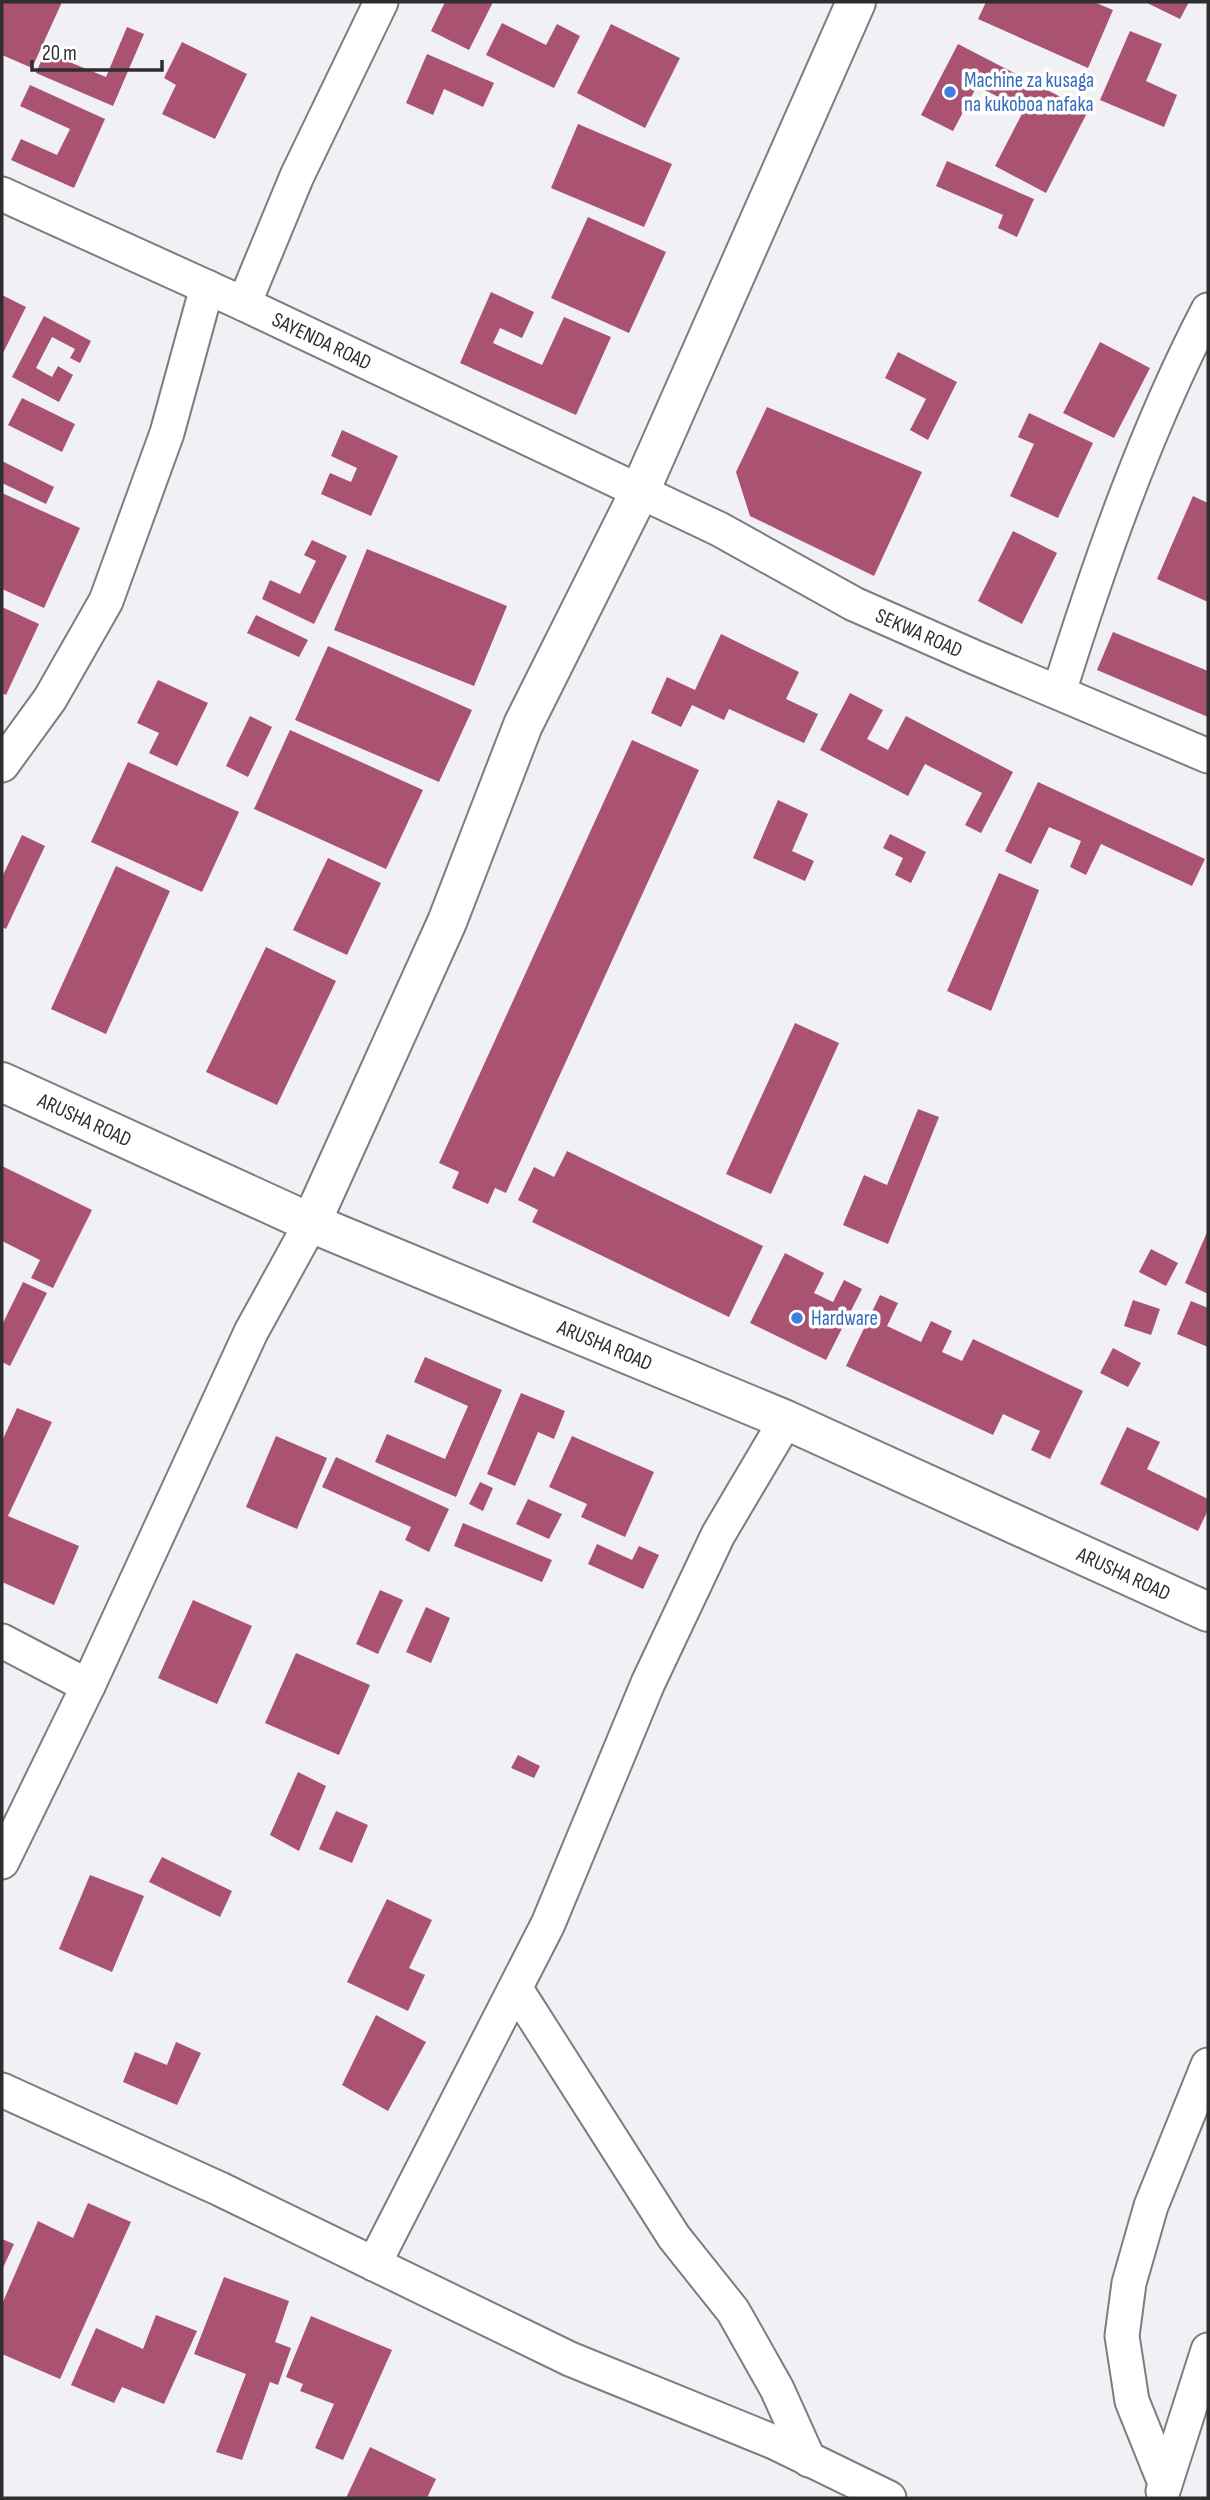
<svg xmlns="http://www.w3.org/2000/svg" width="1210" height="2500" viewBox="0 0 1210 2500" font-family="'Sofia Sans Condensed',sans-serif">
<rect width="100%" height="100%" fill="#f1f1f5"/>
<path fill="#a95271" d="M2,2H62L32,68L2,55Z
M445,2H493L469,50L431,31Z
M986,2H1094L1113,10L1088,68L978,19Z
M1145,2H1189L1180,19Z
M502,23L546,45L557,24L580,36L554,88L486,55Z
M611,24L680,58L645,128L577,93Z
M127,27L144,34L113,106L36,73L45,52L106,77Z
M1130,31L1162,44L1146,81L1177,95L1164,127L1100,100Z
M182,42L247,74L215,139L162,114L176,85L164,78Z
M958,44L1088,111L1046,193L995,166L1024,110L977,86L953,131L921,115Z
M427,54L494,83L483,107L444,89L433,115L406,103Z
M30,85L105,119L74,188L11,160L21,139L57,155L70,129L20,106Z
M578,124L672,164L644,227L551,188Z
M947,161L1034,199L1017,237L998,228L1003,215L936,186Z
M588,217L666,252L629,333L551,298Z
M491,292L534,312L522,338L500,328L493,343L542,365L564,317L611,337L576,415L460,363Z
M2,295L26,307L2,355Z
M44,316L91,341L80,363L70,358L75,349L52,337L36,368L52,377L58,366L73,375L59,402L12,377Z
M1100,342L1150,368L1114,438L1063,413Z
M898,352L957,382L928,440L910,430L926,399L885,378Z
M22,398L75,424L62,452L8,425Z
M767,407L922,472L874,576L750,516L736,472Z
M1029,413L1093,443L1058,518L1010,496L1034,444L1018,437Z
M342,430L398,456L371,516L321,494L330,473L351,482L357,468L331,456Z
M2,461L54,487L46,504L2,483Z
M2,493L80,528L44,608L2,589Z
M1193,496L1208,503V602L1157,579Z
M1013,531L1057,553L1022,624L978,601Z
M312,540L347,556L314,624L262,599L270,580L300,594L316,561L304,555Z
M367,549L507,606L474,686L334,630Z
M2,607L39,624L6,695L2,693Z
M256,615L308,640L299,657L247,633Z
M1113,632L1208,671V717L1097,670Z
M721,634L799,672L786,699L818,714L804,743L729,709L724,720L692,705L681,727L651,713L667,677L695,690Z
M328,646L472,710L439,782L295,720Z
M158,680L208,703L177,766L149,753L159,733L137,723Z
M850,693L883,710L867,739L888,750L906,716L1013,772L981,833L965,825L982,793L925,764L908,796L820,750Z
M250,716L272,727L248,777L226,766Z
M290,730L423,790L386,869L254,809Z
M632,740L699,770L506,1193L495,1188L488,1204L452,1188L459,1172L439,1163Z
M128,762L239,812L202,892L91,842Z
M1038,782L1205,859L1192,886L1101,844L1086,875L1070,867L1081,841L1049,827L1031,864L1005,851Z
M778,800L808,814L792,851L814,861L805,881L753,858Z
M890,834L926,852L911,883L895,875L903,858L883,848Z
M22,835L45,846L6,929L2,927V877Z
M328,858L381,883L347,955L293,930Z
M116,866L170,891L106,1034L51,1009Z
M999,873L1039,890L991,1011L947,991Z
M266,947L336,981L277,1105L206,1072Z
M795,1023L839,1043L771,1194L726,1174Z
M918,1109L939,1117L888,1244L843,1225L864,1175L887,1185Z
M567,1151L763,1246L729,1317L532,1222L538,1210L518,1200L534,1167L554,1177Z
M2,1166L92,1210L53,1288L31,1278L40,1260L2,1241Z
M1208,1230V1294L1185,1283Z
M1151,1249L1178,1263L1166,1286L1139,1272Z
M785,1253L824,1273L814,1293L833,1302L844,1280L862,1289L826,1360L750,1323Z
M23,1282L47,1293L10,1366L2,1362V1325Z
M880,1295L898,1303L887,1326L921,1342L931,1321L952,1331L942,1352L962,1361L973,1339L1083,1391L1050,1459L1031,1450L1040,1431L1003,1414L993,1435L846,1366Z
M1133,1300L1160,1309L1151,1335L1124,1326Z
M1191,1301L1208,1308V1347L1177,1334Z
M1113,1348L1141,1363L1128,1387L1100,1373Z
M425,1357L502,1390L456,1497L375,1462L387,1434L445,1459L468,1406L414,1382Z
M521,1393L565,1411L554,1439L538,1432L515,1486L487,1474Z
M17,1408L52,1422L8,1516L79,1546L54,1605L2,1582V1441Z
M1127,1427L1160,1442L1147,1469L1208,1499V1510L1198,1531L1100,1484Z
M276,1436L327,1458L297,1529L246,1507Z
M572,1436L654,1472L625,1537L581,1517L587,1504L549,1487Z
M336,1457L449,1509L429,1552L405,1540L411,1527L322,1487Z
M480,1482L493,1488L483,1511L469,1504Z
M528,1499L562,1514L549,1539L516,1524Z
M463,1523L552,1560L542,1582L454,1546Z
M597,1544L632,1560L639,1546L659,1555L643,1589L588,1564Z
M380,1590L403,1600L378,1654L356,1644Z
M193,1600L252,1626L217,1704L158,1678Z
M426,1607L450,1618L431,1663L406,1652Z
M296,1653L370,1685L339,1755L265,1723Z
M518,1755L540,1766L534,1778L511,1768Z
M298,1772L326,1786L299,1851L270,1835Z
M336,1811L368,1825L352,1863L319,1849Z
M162,1857L232,1891L220,1917L149,1882Z
M90,1875L144,1896L112,1972L59,1949Z
M387,1899L432,1920L409,1968L425,1975L408,2011L347,1982Z
M376,2015L426,2042L388,2111L342,2085Z
M176,2042L201,2053L177,2105L123,2082L135,2052L167,2065Z
M88,2203L131,2222L60,2379L2,2354V2304L38,2221L73,2238Z
M2,2239L14,2244L2,2270Z
M224,2277L289,2301L275,2342L291,2348L278,2385L270,2382L242,2460L216,2452L246,2374L194,2354Z
M156,2315L197,2331L164,2404L122,2387L114,2403L71,2385L96,2328L143,2349Z
M311,2316L392,2350L343,2460L315,2448L334,2404L300,2391L303,2384L286,2377Z
M370,2447L436,2479L427,2498H346Z"/>
<g fill="none" stroke-linecap="round" stroke-linejoin="round">
<defs>
<g id="minor">
<path id="s1" d="M2,194L244,304L719,529L854,604L974,657L1208,756"/>
<path d="M244,304L297,176L381,2"/>
<path d="M1059,692C1099,564 1146,429 1208,310"/>
<path d="M2,765L50,699L106,601L167,433L207,287"/>
<path d="M2,1641L88,1686"/>
<path d="M2,1862L88,1686L251,1332L311,1223"/>
<path d="M516,1989L674,2237L733,2311L777,2389L809,2460"/>
<path d="M2,2090L220,2189L570,2359L774,2442L889,2498"/>
<path d="M374,2264L548,1924L648,1683L718,1535L786,1420"/>
<path d="M1165,2483L1132,2401L1122,2336L1129,2283L1151,2206L1208,2065"/>
<path d="M1163,2491L1208,2350"/>
</g>
<path id="tertiary" d="M311,1223L447,922L523,725L640,491L856,2"/>
<g id="secondary">
<path id="s2" d="M2,1082L311,1223L786,1420L1208,1612"/>
</g>
</defs>
<use href="#minor" stroke="#7c7d7f" stroke-width="37"/>
<use href="#tertiary" stroke="#7c7d7f" stroke-width="42"/>
<use href="#secondary" stroke="#7c7d7f" stroke-width="42"/>
<use href="#minor" stroke="#fff" stroke-width="33"/>
<use href="#tertiary" stroke="#fff" stroke-width="38"/>
<use href="#secondary" stroke="#fff" stroke-width="38"/>
</g>
<g fill="#3f7fe0" stroke="#fff" stroke-width="2.5">
<circle cx="950" cy="92" r="7"/>
<circle cx="797" cy="1318" r="7"/>
</g>
<g text-anchor="middle" stroke-width="7" stroke-linejoin="round" paint-order="stroke">
<g font-size="21" fill="#366cbe" stroke="#fff" text-anchor="start">
<text x="964" y="87">Machine za kusaga<tspan x="964" dy="24">na kukoboa nafaka</tspan></text>
<text x="811" y="1325">Hardware</text>
</g>
<g font-size="21" fill="#2e2e30" stroke="#fff">
<text dy="7" stroke="none"><textPath href="#s1" startOffset="352">SAYENDA ROAD</textPath></text>
<text dy="7" stroke="none"><textPath href="#s1" startOffset="1017">SEKWA ROAD</textPath></text>
<text dy="7" stroke="none"><textPath href="#s2" startOffset="91">ARUSHA ROAD</textPath></text>
<text dy="7" stroke="none"><textPath href="#s2" startOffset="658">ARUSHA ROAD</textPath></text>
<text dy="7" stroke="none"><textPath href="#s2" startOffset="1225">ARUSHA ROAD</textPath></text>
</g>
</g>
<rect width="1210" height="2500" fill="none" stroke="#2e2e30" stroke-width="7"/>
<path d="M32 60v10h130v-10" fill="none" stroke="#2e2e30" stroke-width="3.5"/>
<text x="42" y="60" font-size="21" fill="#2e2e30" stroke="#ffffff" stroke-width="5" paint-order="stroke">20 m</text>
</svg>
